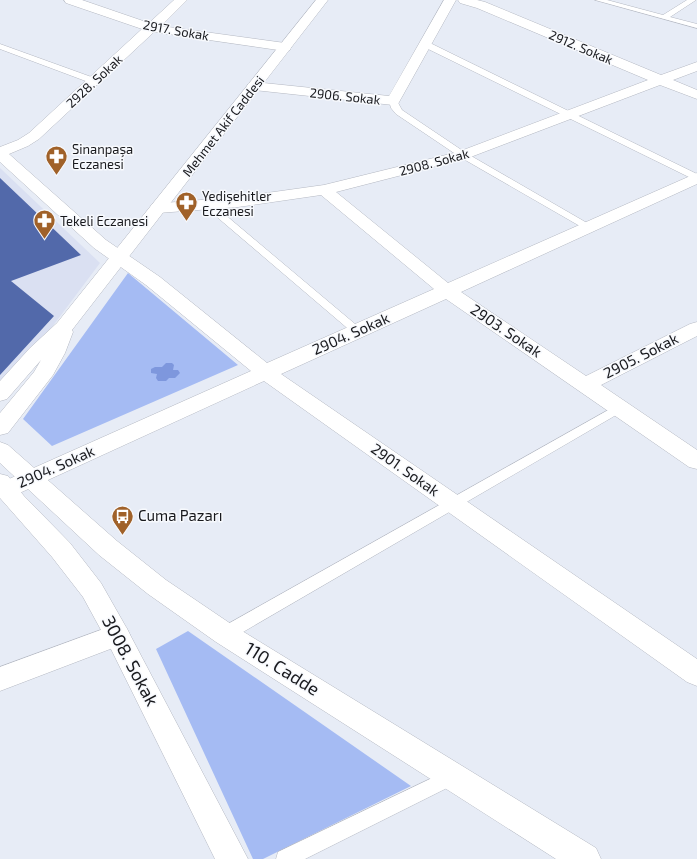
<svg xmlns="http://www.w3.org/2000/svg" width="697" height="859" viewBox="0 0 697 859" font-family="'Exo 2',sans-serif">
<rect width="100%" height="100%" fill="#e7ecf6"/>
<path fill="#dae0f2" d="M0,168L100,263L52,327L0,381Z"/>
<path fill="#a5bbf3" d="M128,273L238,365L52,446L23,419Z
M188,631L411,786L263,859H253L156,649Z"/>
<path fill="#7e97dd" d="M166,363H172L174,365L173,370H178L180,373L175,378H169L166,381H158L156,378L157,374L151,373V369L155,367H162Z"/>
<path fill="#5269aa" d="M0,178L81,255L11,281L54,316L0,375Z"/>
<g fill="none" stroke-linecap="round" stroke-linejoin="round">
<defs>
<path id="lane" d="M595,0H607L663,15L687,0H696L670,17L697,24V28Z
M422,42H428L697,174V181L422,46Z
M0,44L97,79L98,81L97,83H91L0,49Z
M393,98L396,99L402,110L466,153L594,227L589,230L585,229L460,157L396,114L391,108L389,101Z
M207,201L210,202L361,329L363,331L361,333H353L204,206L202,204Z
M619,404L623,405L625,408L623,411L231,639L225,640L219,639L217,634L219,629Z
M453,768L459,770L462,776L459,782L305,859H276L278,852Z"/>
<path id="street" d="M64,0H82L149,23L174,0H187L161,26L285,43L290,44L291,47L290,50L285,51L154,32L39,139L28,146L9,154L106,240L160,277L267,363L434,289L321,195L238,207L158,213L152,212L150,208L152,204L238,197L324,185L458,152L648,80L477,8L460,3L458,0H477L485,2L661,75L697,62V71L673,80L697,90V99L660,85L468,158L336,192L448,283L697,173V184L461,292L586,376L690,324L697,322V336L601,385L697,450V469L689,467L446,299L281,374L697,659V686L687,682L264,381L13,496L5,498L0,497V483L251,371L146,285L94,248L0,162V147L18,140L29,133L142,29L66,3Z
M444,0H456L398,104L393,105L254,90L249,89L247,86L249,83L254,82L389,96Z
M117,624L126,627L130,635L126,643L0,691V667Z"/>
<path id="secondary" d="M316,0H328L72,330L73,332L65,353L53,375L8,433L0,435V413L34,372L41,360L7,399L0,401V381L30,348L57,323Z
M0,442L8,445L117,541L166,580L234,626L596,848L601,859H556L216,642L148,594L99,555L0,463Z
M0,474L8,476L24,496L70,543L101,583L126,627L248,859H215L107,641L83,597L52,557L0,498Z"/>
</defs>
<use href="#lane" stroke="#b4b8c2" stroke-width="1"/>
<use href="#street" stroke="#b4b8c2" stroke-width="1"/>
<use href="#secondary" stroke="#b4b8c2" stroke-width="1"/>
<use href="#lane" fill="#fff" fill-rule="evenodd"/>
<use href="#street" fill="#fff" fill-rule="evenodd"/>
<use href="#secondary" fill="#fff" fill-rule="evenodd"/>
</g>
<defs>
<symbol id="pharmacy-pin" viewBox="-11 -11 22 30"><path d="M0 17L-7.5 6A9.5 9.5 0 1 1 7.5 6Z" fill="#a06129" stroke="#f7f9fd"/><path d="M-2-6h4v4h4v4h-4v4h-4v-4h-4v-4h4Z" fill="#fff"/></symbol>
<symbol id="bus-pin" viewBox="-11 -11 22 30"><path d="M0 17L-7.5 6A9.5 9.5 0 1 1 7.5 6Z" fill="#a06129" stroke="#f7f9fd"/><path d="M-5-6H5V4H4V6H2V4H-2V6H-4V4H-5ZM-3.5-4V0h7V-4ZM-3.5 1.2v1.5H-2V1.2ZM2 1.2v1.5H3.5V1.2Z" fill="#fff"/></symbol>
</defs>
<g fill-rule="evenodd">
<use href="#pharmacy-pin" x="44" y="144" width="25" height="34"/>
<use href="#pharmacy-pin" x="174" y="190" width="25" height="34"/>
<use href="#pharmacy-pin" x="32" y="208" width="25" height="34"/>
<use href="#bus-pin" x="110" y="504" width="25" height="34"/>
</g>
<g text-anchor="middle" stroke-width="3" stroke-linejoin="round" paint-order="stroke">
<g font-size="13" fill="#18191d" stroke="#f7f9fd">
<text transform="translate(176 30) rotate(10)" y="5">2917. Sokak</text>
<text transform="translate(581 47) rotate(23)" y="5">2912. Sokak</text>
<text transform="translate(94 81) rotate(-43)" y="5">2928. Sokak</text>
<text transform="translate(345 96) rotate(6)" y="5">2906. Sokak</text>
<text transform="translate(223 126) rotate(-52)" y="5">Mehmet Akif Caddesi</text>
<text transform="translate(434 162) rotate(-15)" y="5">2908. Sokak</text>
</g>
<g font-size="13" fill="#18191d" stroke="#f7f9fd" text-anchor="start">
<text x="72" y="154">Sinanpaşa<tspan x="72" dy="15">Eczanesi</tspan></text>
<text x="202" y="201">Yedişehitler<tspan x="202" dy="15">Eczanesi</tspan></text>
<text x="60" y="226">Tekeli Eczanesi</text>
</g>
<g font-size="15" fill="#18191d" stroke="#f7f9fd">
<text transform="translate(506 331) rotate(34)" y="5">2903. Sokak</text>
<text transform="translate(351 334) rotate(-24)" y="5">2904. Sokak</text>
<text transform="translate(641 356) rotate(-27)" y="5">2905. Sokak</text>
<text transform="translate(56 467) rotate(-24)" y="5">2904. Sokak</text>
<text transform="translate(405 470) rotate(35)" y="5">2901. Sokak</text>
</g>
<g font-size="15" fill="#18191d" stroke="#f7f9fd" text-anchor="start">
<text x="138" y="521">Cuma Pazarı</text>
</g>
<g font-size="18" fill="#18191d" stroke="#f7f9fd">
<text transform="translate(130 661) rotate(62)" y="6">3008. Sokak</text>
<text transform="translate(282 669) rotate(32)" y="6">110. Cadde</text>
</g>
</g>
</svg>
